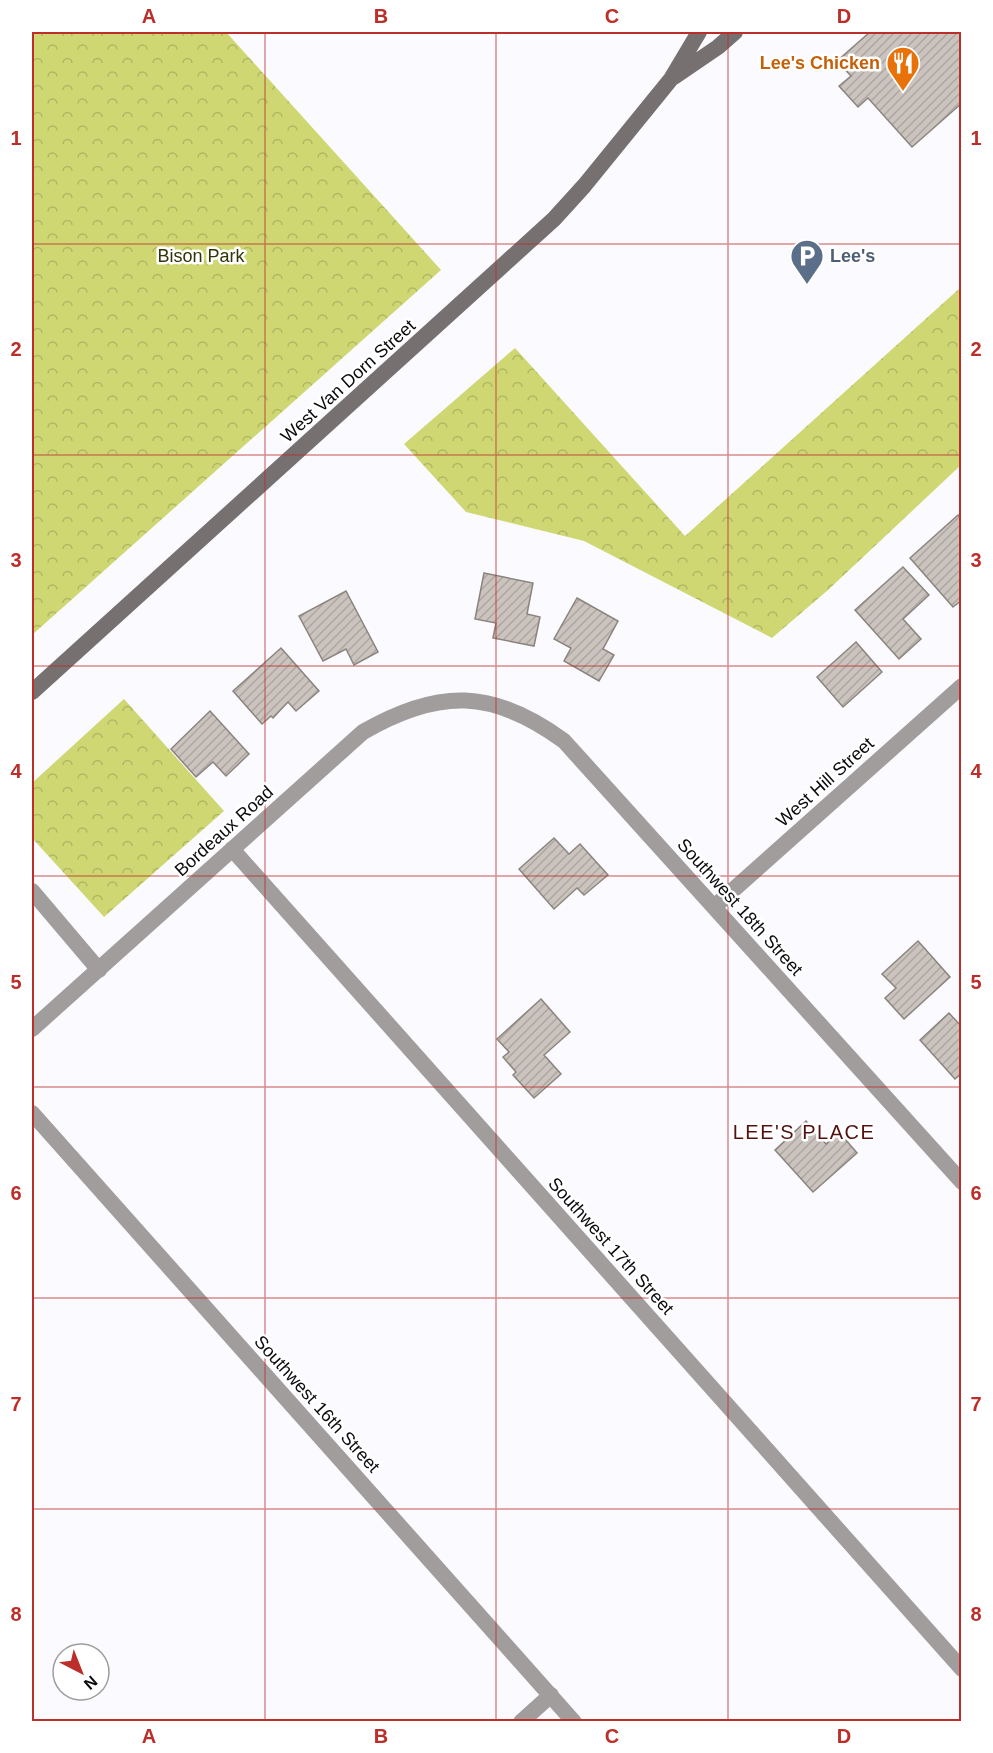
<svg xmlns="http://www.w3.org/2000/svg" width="993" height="1753" viewBox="0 0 993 1753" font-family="Helvetica,sans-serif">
<defs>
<pattern id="park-crowns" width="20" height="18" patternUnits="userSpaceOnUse" patternTransform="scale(1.5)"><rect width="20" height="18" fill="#cfd773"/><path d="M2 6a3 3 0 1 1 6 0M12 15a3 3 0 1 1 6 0" fill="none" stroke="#b0b762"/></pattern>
<pattern id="building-hatch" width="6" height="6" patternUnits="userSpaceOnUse" patternTransform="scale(1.5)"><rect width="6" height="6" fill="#cbc3bd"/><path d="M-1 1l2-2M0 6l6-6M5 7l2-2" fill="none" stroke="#ada6a1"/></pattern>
</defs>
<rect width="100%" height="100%" fill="#fbfbff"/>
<path fill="url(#park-crowns)" d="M32,32H226L441,270L32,635Z
M961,287V465L828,590L772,638L584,541L466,512L404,444L515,348L685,536Z
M124,699L224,811L104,917L32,838V783Z"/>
<path fill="url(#building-hatch)" stroke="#8b847e" stroke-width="1.5" d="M870,32H959L962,34V103L912,147L868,98L858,107L839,86L851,76L837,61Z
M958,515L962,519V600L953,607L910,558Z
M903,567L929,595L903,619L921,639L899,659L855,610Z
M484,573L533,583L527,614L540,617L534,646L493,638L496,623L475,619Z
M346,591L378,652L354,665L346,649L323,661L299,616Z
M577,598L618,621L603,649L614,655L599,681L564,661L571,648L554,639Z
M856,642L882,672L843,707L817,677Z
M281,648L319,691L296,711L288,702L273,718L271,716L262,724L233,691Z
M210,711L249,754L226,776L213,762L196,777L171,749Z
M554,838L569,854L580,844L608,875L584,895L577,888L554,909L519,869Z
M918,941L950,977L904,1019L885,998L896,988L882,974Z
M541,999L570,1032L544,1055L561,1074L534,1098L513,1075L516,1072L503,1057L509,1052L497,1039Z
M949,1013L962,1027V1073L955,1079L920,1040Z
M806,1121L826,1144L839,1132L857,1153L813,1192L775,1150Z"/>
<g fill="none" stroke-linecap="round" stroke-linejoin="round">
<path stroke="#a19d9d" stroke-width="16" d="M232,849L962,1669
M32,891L99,970
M714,907L962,686
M32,1029L363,732C439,688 493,689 564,741L962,1182
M32,1113L574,1722
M521,1722L551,1695"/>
<path stroke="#767071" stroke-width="16" d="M674,77L718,47L735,32
M32,692L554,219L584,186L671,79L699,32"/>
</g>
<path fill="none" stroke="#bc2e29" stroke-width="1.5" stroke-opacity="0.55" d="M265,32V1722M496,32V1722M728,32V1722M32,244H962M32,455H962M32,666H962M32,876H962M32,1087H962M32,1298H962M32,1509H962"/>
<defs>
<symbol id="restaurant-pin" viewBox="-11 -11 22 30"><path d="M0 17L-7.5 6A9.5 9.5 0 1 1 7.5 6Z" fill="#e8710a" stroke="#fff"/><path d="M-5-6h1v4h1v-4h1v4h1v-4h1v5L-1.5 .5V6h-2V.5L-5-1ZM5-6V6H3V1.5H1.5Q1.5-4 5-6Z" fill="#fff"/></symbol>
<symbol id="parking-pin" viewBox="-11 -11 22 30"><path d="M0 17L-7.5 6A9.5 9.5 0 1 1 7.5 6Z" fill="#5c6f8a" stroke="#fff"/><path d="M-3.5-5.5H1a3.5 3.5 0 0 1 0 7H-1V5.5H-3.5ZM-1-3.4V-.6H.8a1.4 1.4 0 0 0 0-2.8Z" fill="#fff"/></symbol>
</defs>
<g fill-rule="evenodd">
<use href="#restaurant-pin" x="884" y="44" width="38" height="52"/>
<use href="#parking-pin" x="788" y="237" width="38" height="52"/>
</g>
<g text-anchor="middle" stroke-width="5" stroke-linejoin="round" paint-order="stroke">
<g font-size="18" font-weight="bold" fill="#c56008" stroke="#fff" text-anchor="end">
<text x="880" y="69">Lee's Chicken</text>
</g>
<g font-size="18" fill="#323507" stroke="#fff">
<text x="201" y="262">Bison Park</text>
</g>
<g font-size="18" font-weight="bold" fill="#4e5e75" stroke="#fff" text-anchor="start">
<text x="830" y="262">Lee's</text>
</g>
<g font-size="18" fill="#0b0b0e" stroke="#fff">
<text transform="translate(348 381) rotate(-42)" y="6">West Van Dorn Street</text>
<text transform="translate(825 782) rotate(-42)" y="6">West Hill Street</text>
<text transform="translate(224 831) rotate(-42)" y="6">Bordeaux Road</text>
<text transform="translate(740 907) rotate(48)" y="6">Southwest 18th Street</text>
<text transform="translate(611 1246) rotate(48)" y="6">Southwest 17th Street</text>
<text transform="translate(317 1404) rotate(48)" y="6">Southwest 16th Street</text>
</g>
<g font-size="20" letter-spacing="1.5" fill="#54100e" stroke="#fff">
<text x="804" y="1139">LEE'S PLACE</text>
</g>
</g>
<rect width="993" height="1753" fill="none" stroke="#ffffff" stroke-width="66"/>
<g transform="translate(81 1672) rotate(138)"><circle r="28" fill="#ffffff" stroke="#9d9d9f" stroke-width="1.5"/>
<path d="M0-4.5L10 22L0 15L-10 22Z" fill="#bc2e29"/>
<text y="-9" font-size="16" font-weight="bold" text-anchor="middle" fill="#0b0b0e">N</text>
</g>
<rect x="33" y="33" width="927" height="1687" fill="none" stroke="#bc2e29" stroke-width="2"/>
<g font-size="20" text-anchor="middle" font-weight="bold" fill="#bc2e29">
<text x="149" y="23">A</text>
<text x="381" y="23">B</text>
<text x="612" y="23">C</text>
<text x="844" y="23">D</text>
<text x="16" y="145">1</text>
<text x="976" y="145">1</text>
<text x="16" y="356">2</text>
<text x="976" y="356">2</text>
<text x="16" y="567">3</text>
<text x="976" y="567">3</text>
<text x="16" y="778">4</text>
<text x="976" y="778">4</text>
<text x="16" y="989">5</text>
<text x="976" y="989">5</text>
<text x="16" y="1200">6</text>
<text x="976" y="1200">6</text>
<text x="16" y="1411">7</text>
<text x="976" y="1411">7</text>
<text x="16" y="1621">8</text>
<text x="976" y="1621">8</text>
<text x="149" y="1743">A</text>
<text x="381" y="1743">B</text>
<text x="612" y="1743">C</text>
<text x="844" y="1743">D</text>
</g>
</svg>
